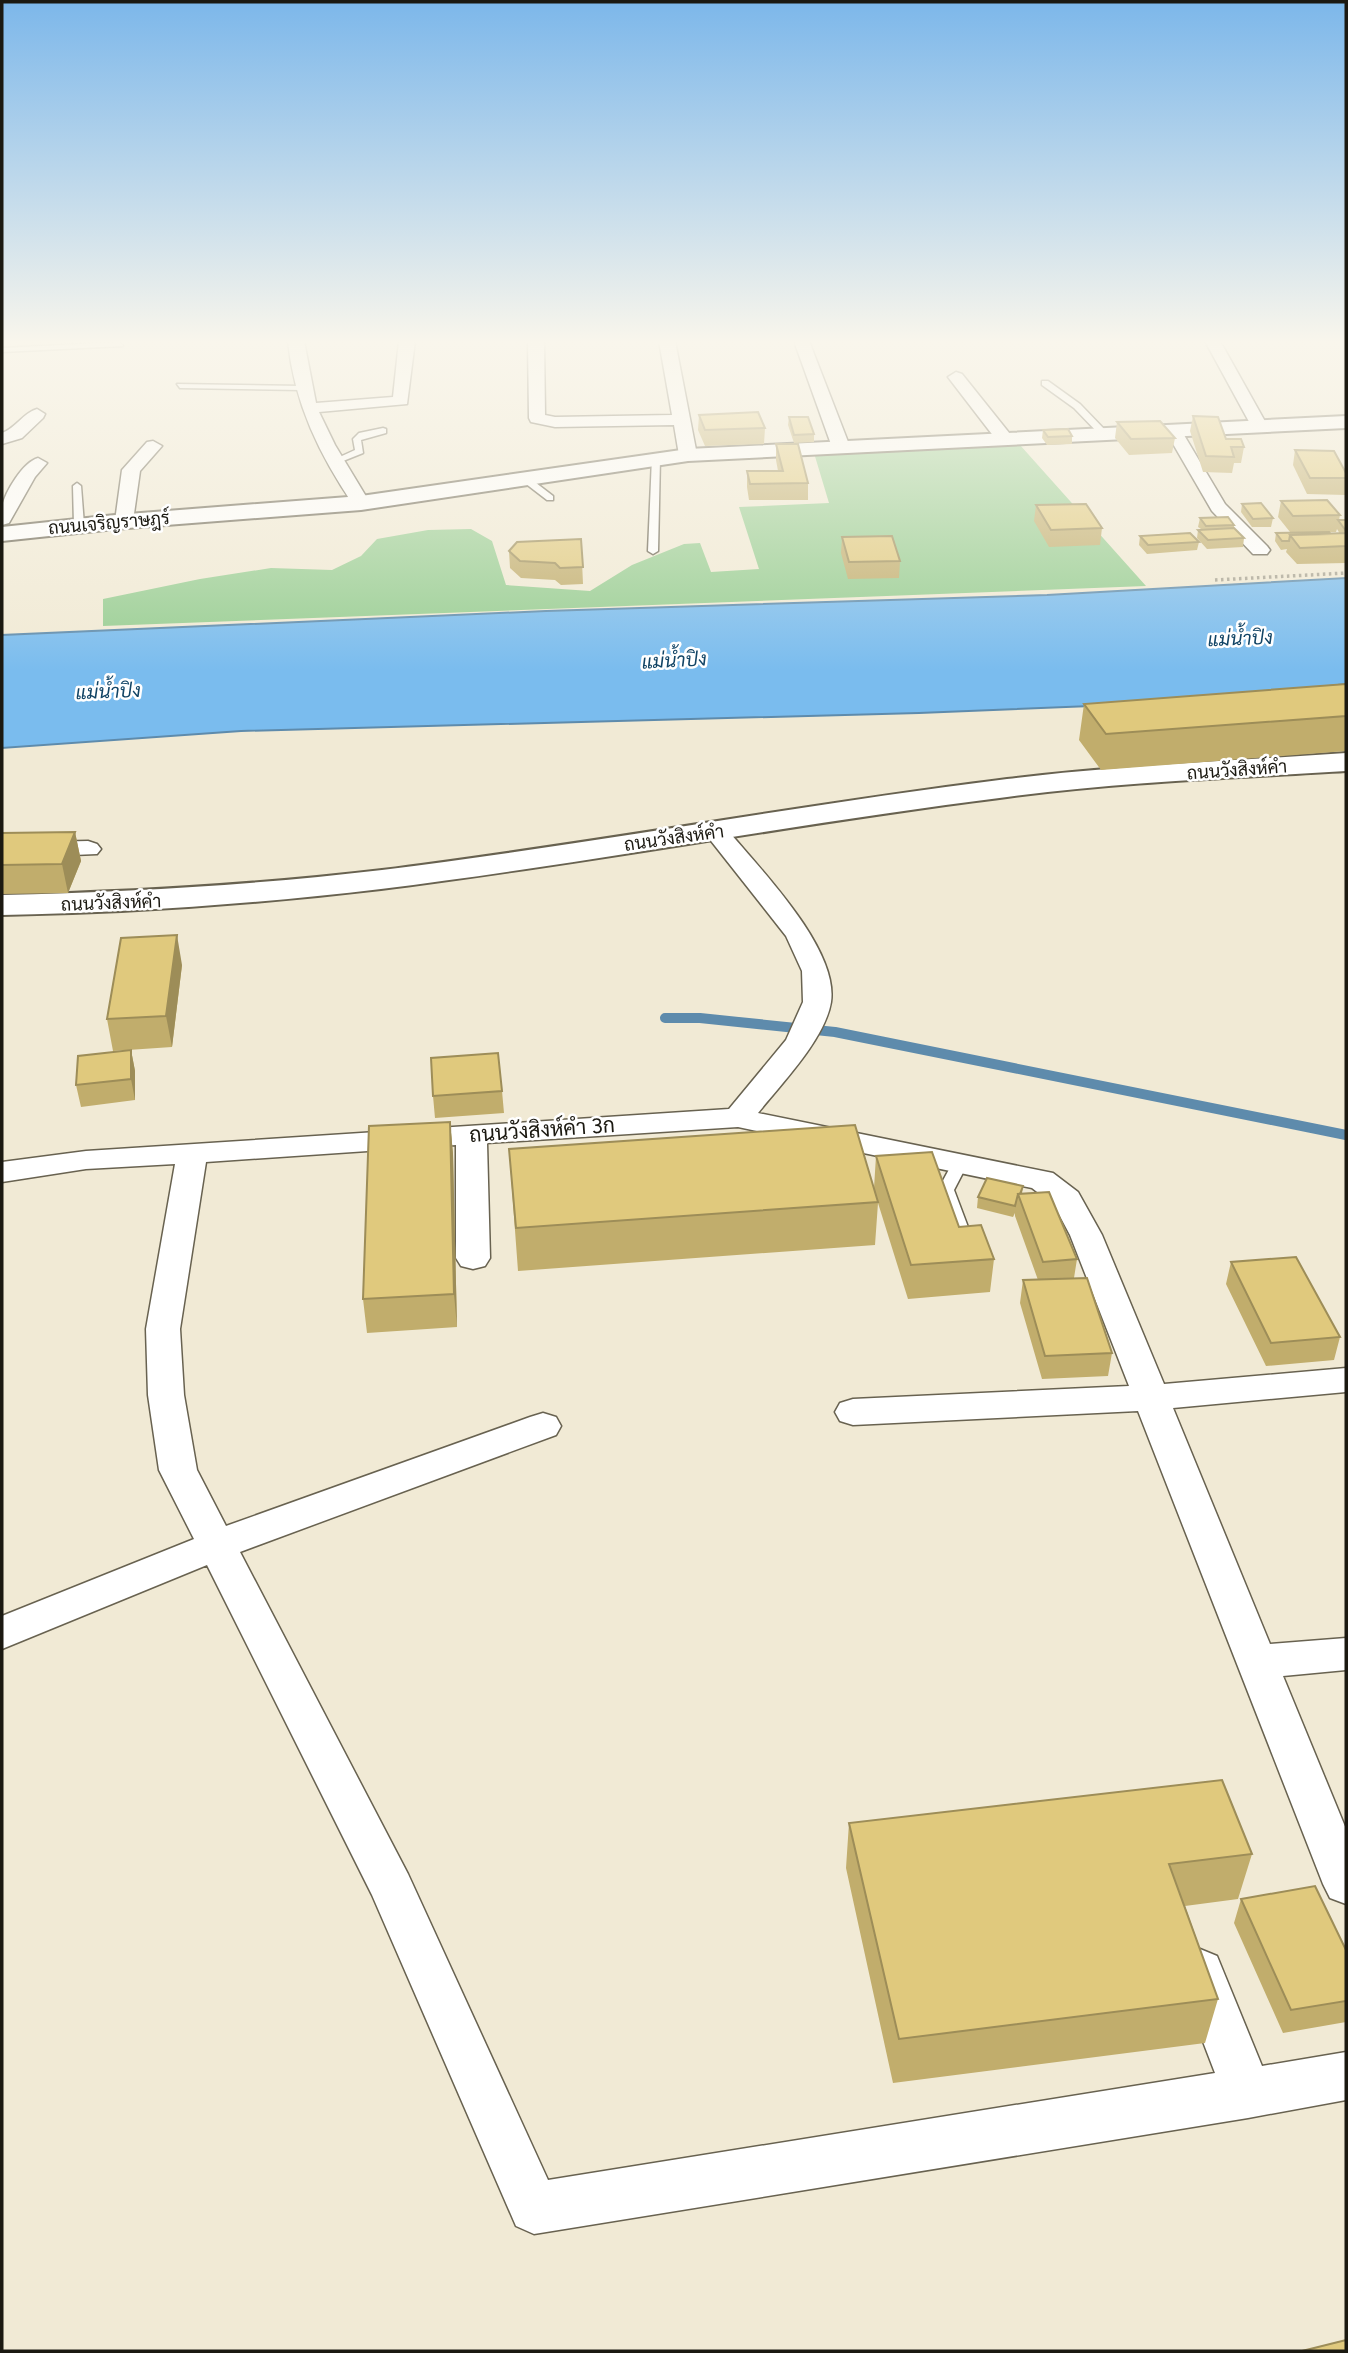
<svg xmlns="http://www.w3.org/2000/svg" width="1348" height="2353" viewBox="0 0 1348 2353" font-family="Figtree,Sarabun,sans-serif">
<rect width="100%" height="100%" fill="#f1ead5"/>
<path fill="#97cd92" d="M1020,445L1146,586L103,626V599L200,579L271,568L332,570L361,556L377,539L428,530L471,529L492,541L506,585L590,591L632,565L684,544L700,543L711,572L759,569L739,507L829,503L814,453Z"/>
<path fill="#7abcee" stroke="#5e8bac" stroke-width="2" d="M1346,578V684L1191,702L919,713L241,731L2,748V635L546,611L1047,595Z"/>
<g fill="none" stroke-linecap="round" stroke-linejoin="round">
<path stroke="#5e8bac" stroke-width="10" d="M665,1018H700L835,1032L1346,1135"/>
<defs>
<path id="lane" d="M120,342L123,346L2,352V348Z
M1042,381H1048L1080,404L1106,431V435H1100L1074,408L1042,385Z
M177,384L302,386L306,388L302,390L180,388Z
M383,428L386,429V433L361,440L363,453L338,463L331,461L355,450L353,439L359,433Z
M656,455L660,458L658,551L653,554L648,551L652,458Z
M521,476H527L553,496V500H547L521,480Z
M77,483L81,486L84,525L79,528L74,525L73,486Z
M960,1158L968,1163L954,1190L974,1243L966,1248L958,1243L938,1190L954,1160Z"/>
<path id="street" d="M288,341H304L316,403L393,397L399,341H415L407,404L319,412L335,445L370,503L367,507H355C320,456 294,403 288,341Z
M528,341H544L545,415L555,417L672,415L659,341H675L697,455L694,459L688,460L679,455L674,425L555,427L531,422L529,418Z
M794,341H809L850,447L847,451L841,452L832,447Z
M1205,341H1220L1267,425L1265,429H1253Z
M956,372L962,374L1010,434L1013,438L1010,442H998L948,377Z
M37,409L45,414L43,418L22,438L2,444V433C16,428 23,413 37,409Z
M1173,425L1181,430L1225,504L1267,546L1270,550L1267,554H1253L1212,511L1165,430Z
M153,441L162,446L140,471L133,521L124,527L117,525L115,521L122,470L147,442Z
M38,458L47,463L35,477L9,523L2,525C2,519 1,512 2,507C5,492 23,462 38,458Z
M716,825L725,827C758,867 839,948 831,1002C825,1039 782,1083 758,1113L1053,1173L1078,1192L1102,1235L1164,1384L1346,1368V1392L1173,1408L1270,1644L1346,1638V1670L1283,1676L1346,1829V1904L1330,1898L1323,1884L1138,1411L853,1425L840,1421L835,1412L840,1403L853,1399L1129,1386L1070,1235L1054,1205L1032,1188L738,1127L487,1143L490,1258L485,1266L473,1269L461,1266L456,1258V1145L206,1162L180,1329L184,1395L197,1470L226,1526L530,1417L543,1413L556,1417L561,1426L556,1435L240,1552L408,1874L548,2180L1215,2073L1176,1971L1183,1956L1200,1949L1217,1956L1262,2066L1346,2052V2100L1248,2118L534,2234L516,2226L372,1895L207,1565L2,1649V1616L194,1539L159,1470L148,1395L146,1329L175,1164L86,1169L2,1182V1162L86,1151L729,1109L786,1040L803,1002L802,971L786,936L704,832L707,827Z
M88,841L97,844L101,849L97,854L2,858V843Z"/>
<path id="secondary" d="M1346,416V428L688,461L361,510L115,529L2,541V527L115,515L361,496L688,449Z
M1346,753V771C1233,778 1119,782 1007,797C798,823 591,863 381,889C255,904 129,913 2,915V895C129,892 255,885 382,870C591,844 798,805 1007,779C1120,765 1233,761 1346,753Z"/>
</defs>
<use href="#lane" stroke="#686250" stroke-width="3"/>
<use href="#street" stroke="#686250" stroke-width="3"/>
<use href="#secondary" stroke="#686250" stroke-width="4"/>
<path stroke="#a6a191" stroke-width="3.5" stroke-dasharray="2.5 3.5" stroke-linecap="butt" d="M1215,580L1346,573"/>
<use href="#lane" fill="#fff" fill-rule="evenodd"/>
<use href="#street" fill="#fff" fill-rule="evenodd"/>
<use href="#secondary" fill="#fff" fill-rule="evenodd"/>
</g>
<path fill="#c1ad6c" d="M699,415L765,428L764,444L705,446L698,430Z
M1193,416L1226,439L1244,447L1241,463H1234L1232,473L1203,472L1190,431Z
M789,417L814,434V442L794,443L788,425Z
M1117,422L1175,438L1172,453L1129,455L1115,438Z
M1043,430L1072,436V444L1047,445L1042,438Z
M776,444L808,483V500H749L747,487V471H778L776,460Z
M1295,450L1346,473V495L1307,494L1293,465Z
M1281,501L1340,515L1339,520H1346V563L1297,564L1286,552L1287,549L1281,550L1275,541L1276,533L1340,534L1337,529L1336,532H1290L1278,517Z
M1242,504L1273,518L1271,527H1252L1241,512Z
M1036,505L1102,528L1100,545L1049,547L1034,521Z
M1200,518L1234,525V528L1244,538L1243,547L1207,549L1197,538L1198,530L1201,529L1198,527Z
M1140,536L1199,542L1197,550L1147,554L1139,545Z
M842,537L900,561L899,578L848,579L841,553Z
M581,539L583,584L561,585L555,580L521,578L510,568L509,551Z
M1346,684V751L1101,770L1079,740L1084,704Z
M75,832L81,861L68,893L2,894V833Z
M182,965L172,1047L113,1051L107,1019Z
M131,1050L135,1071V1100L81,1107L76,1085Z
M502,1091L504,1113L435,1118L433,1096Z
M450,1122L453,1154L457,1327L367,1333L363,1299Z
M509,1149L874,1188L876,1156L959,1227L994,1259L990,1292L908,1299L878,1203L875,1245L518,1271Z
M1023,1186L1022,1194L1077,1259L1074,1278L1112,1353L1108,1376L1042,1379L1020,1303L1023,1280H1038L1015,1216V1213L1013,1217L977,1208L978,1197Z
M1231,1262L1340,1337L1334,1360L1266,1366L1226,1284Z
M849,1823L1252,1854L1238,1899L1185,1906L1218,1999L1205,2043L893,2083L846,1868Z
M1241,1899L1346,1950V2022L1283,2033L1234,1923Z"/>
<path fill="#9d8d58" d="M75,832L81,861L68,893L62,864Z
M177,935L182,965L172,1047L166,1016Z
M131,1050L135,1071V1100L131,1079Z
M450,1122L453,1154L457,1327L454,1294Z"/>
<path fill="#e0c97d" stroke="#9d8d58" stroke-width="2" d="M758,412L765,428L705,430L699,415Z
M1193,416L1218,417L1226,439H1241L1244,447H1231L1234,457L1206,456Z
M789,417H808L814,434L794,435Z
M1160,421L1175,438L1131,439L1117,422Z
M1068,429L1072,436L1048,437L1043,430Z
M776,444H798L808,483L750,484L747,471H783Z
M1295,450L1334,451L1346,473V478H1310Z
M1327,500L1340,515L1293,516L1281,501Z
M1261,503L1273,518L1253,519L1242,504Z
M1086,504L1102,528L1051,530L1036,505Z
M1228,517L1234,525L1206,526L1200,518Z
M1338,520H1346V531Z
M1234,528L1244,538L1208,540L1198,530Z
M1329,532L1330,534L1290,535L1289,541H1282L1276,533Z
M1190,533L1199,542L1148,545L1140,536Z
M1346,533V546L1300,548L1290,535Z
M892,536L900,561L849,562L842,537Z
M581,539L583,567L560,568L555,563L520,561L509,551L517,542Z
M1346,684V716L1106,734L1084,704Z
M75,832L62,864L2,865V833Z
M177,935L166,1016L107,1019L121,938Z
M131,1050V1079L76,1085L78,1056Z
M498,1053L502,1091L433,1096L431,1058Z
M450,1122L454,1294L363,1299L369,1126Z
M855,1125L878,1202L516,1228L509,1149Z
M932,1152L959,1227L981,1225L994,1259L911,1265L876,1156Z
M987,1178L1023,1186L1020,1194H1018L1015,1206L978,1197Z
M1049,1192L1077,1259L1043,1262L1018,1194Z
M1296,1257L1340,1337L1271,1343L1231,1262Z
M1087,1278L1112,1353L1045,1356L1023,1280Z
M1222,1780L1252,1854L1169,1864L1218,1999L899,2039L849,1823Z
M1315,1886L1346,1950V2001L1291,2010L1241,1899Z
M1346,2340V2351H1302Z"/>
<linearGradient id="sky" x2="0" y2="1"><stop stop-color="#7cb7ea"/><stop offset="0.51" stop-color="#f9f6ec"/><stop offset="1" stop-color="#f9f6ec" stop-opacity="0"/></linearGradient>
<rect width="1348" height="671" fill="url(#sky)"/>
<g text-anchor="middle" stroke-width="5" stroke-linejoin="round" paint-order="stroke">
<g font-size="18" fill="#1b1911" stroke="#fff">
<text transform="translate(109 523) rotate(-5)" y="6">ถนนเจริญราษฎร์</text>
<text transform="translate(1237 770) rotate(-4)" y="6">ถนนวังสิงห์คำ</text>
<text transform="translate(674 838) rotate(-8)" y="6">ถนนวังสิงห์คำ</text>
<text transform="translate(111 903) rotate(-2)" y="6">ถนนวังสิงห์คำ</text>
</g>
<g font-size="19" font-style="italic" fill="#114465" stroke="#fff">
<text transform="translate(1240 638) rotate(-2)" y="7">แม่น้ำปิง</text>
<text transform="translate(674 660) rotate(-3)" y="7">แม่น้ำปิง</text>
<text transform="translate(108 691) rotate(-2)" y="7">แม่น้ำปิง</text>
</g>
<g font-size="21" fill="#1b1911" stroke="#fff">
<text transform="translate(542 1130) rotate(-4)" y="7">ถนนวังสิงห์คำ 3ก</text>
</g>
</g>
<rect width="1348" height="2353" fill="none" stroke="#1b1911" stroke-width="7"/>
</svg>
